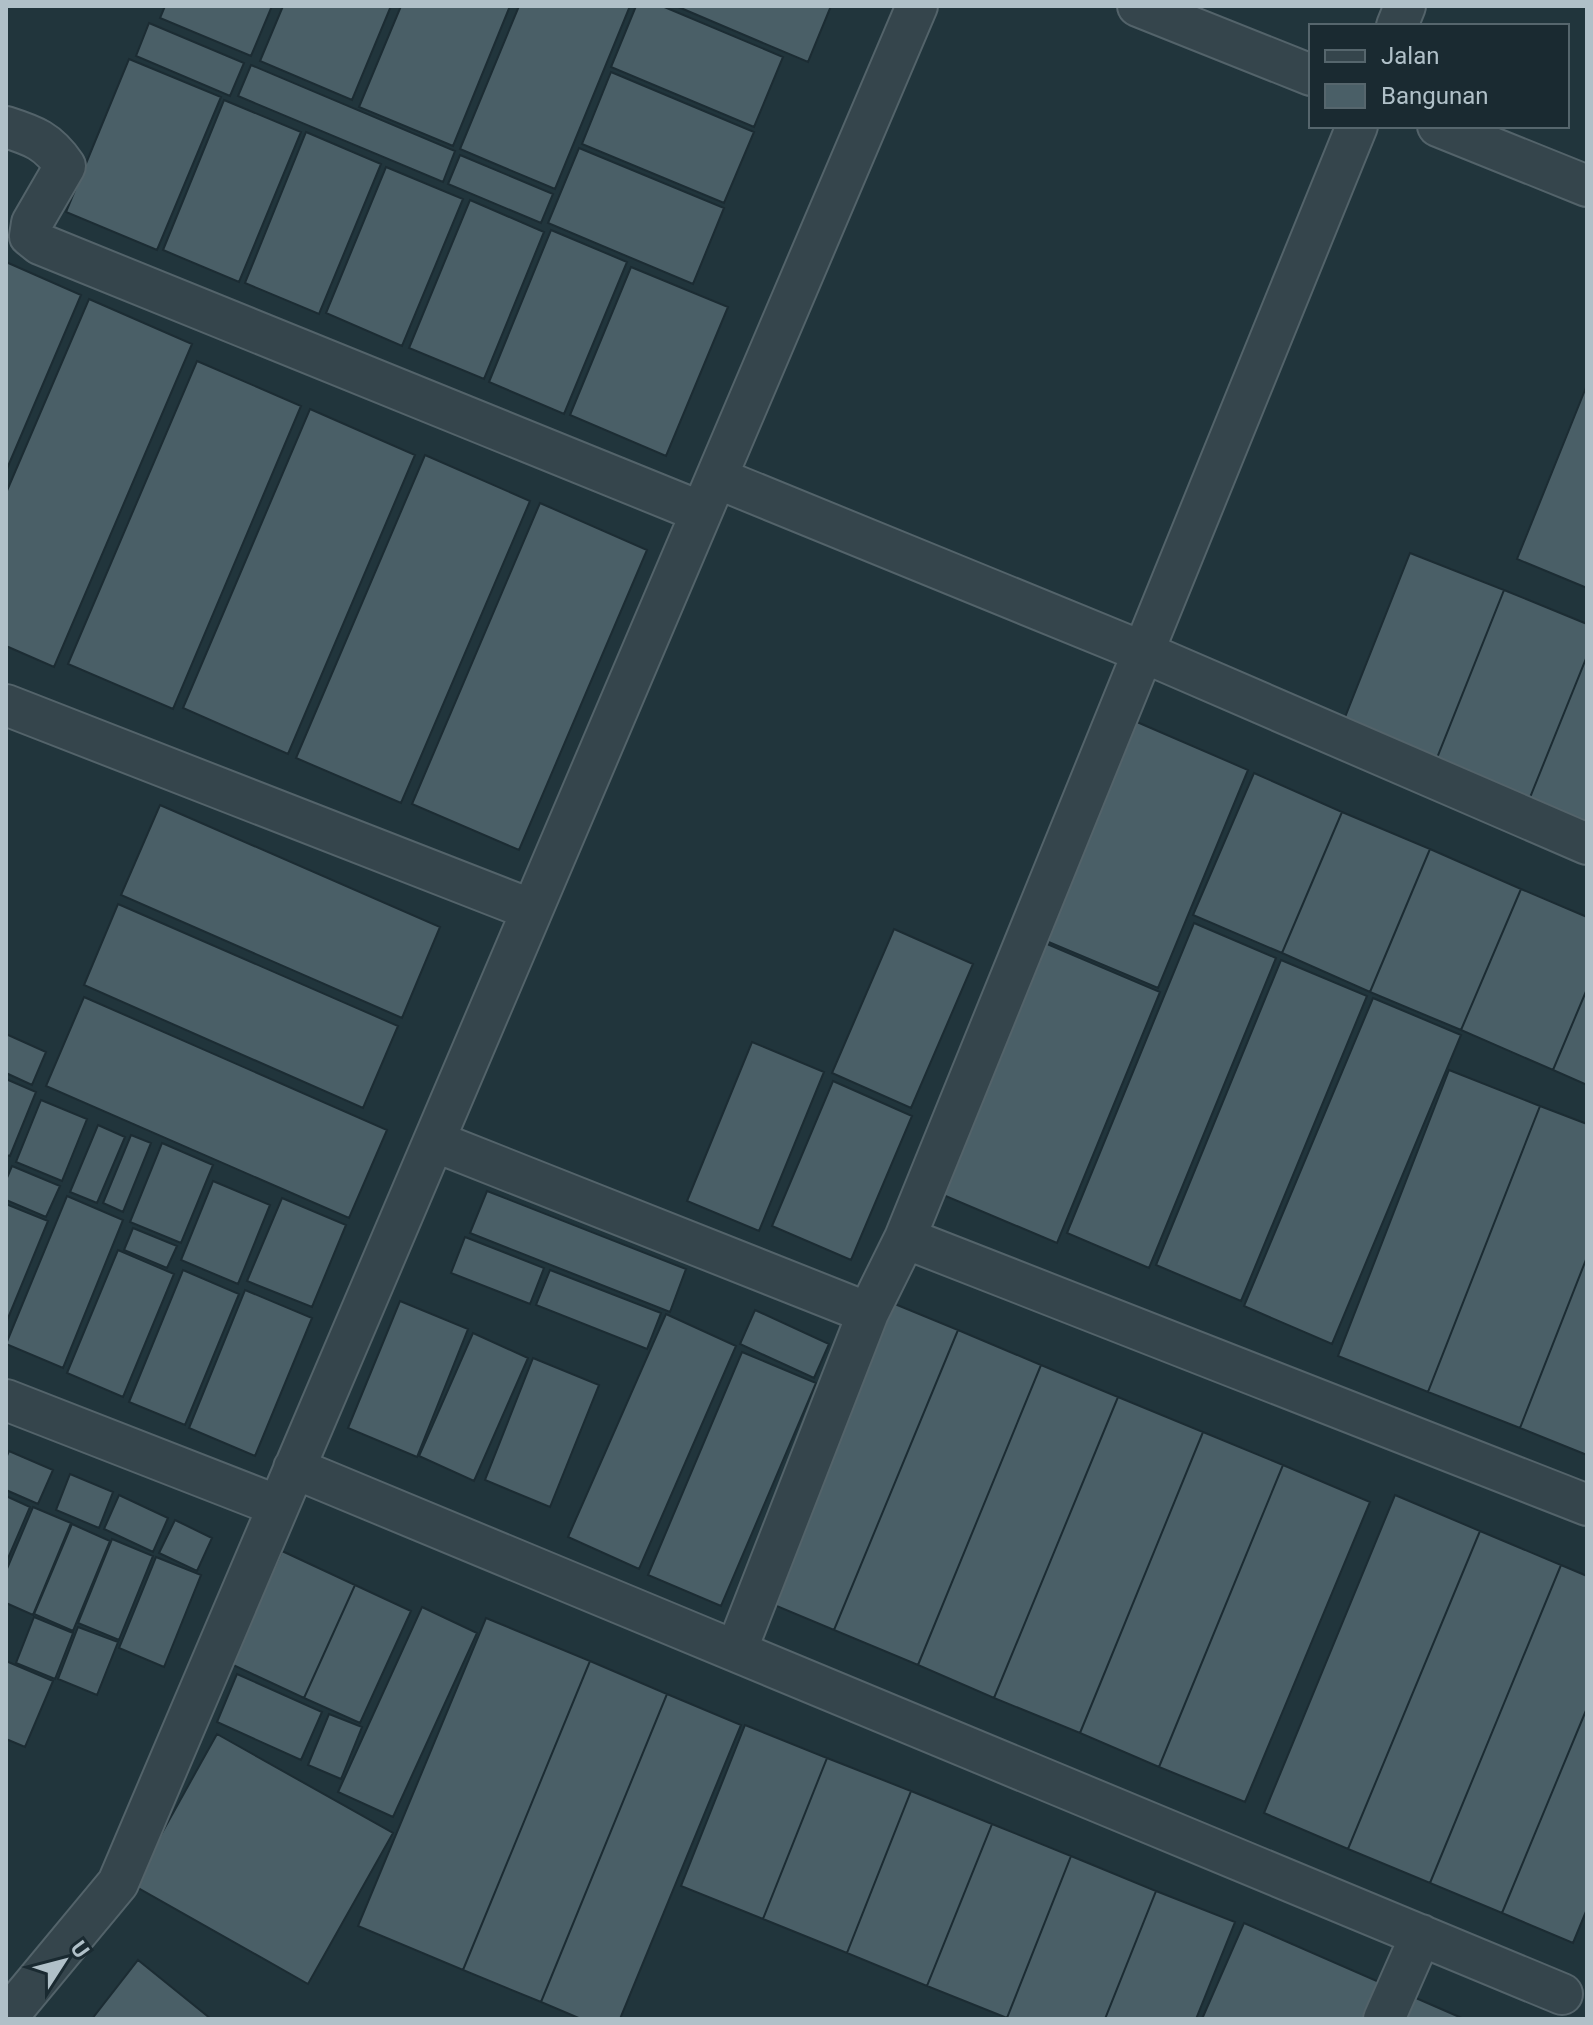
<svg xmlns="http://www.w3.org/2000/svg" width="1593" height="2025" viewBox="0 0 1593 2025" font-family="Roboto,sans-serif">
<rect width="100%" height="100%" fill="#21353c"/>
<path fill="#4a5f67" stroke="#1c2c33" stroke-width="2" d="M165,6H272L251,56L160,18Z
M283,6H391L352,100L260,61Z
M401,6H510L453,146L359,107Z
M519,6H630L555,189L460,149Z
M636,6H662L783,57L754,127L611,67Z
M676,6H831L808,62Z
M149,23L244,63L230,96L136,56Z
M129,59L221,97L157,250L66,212Z
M251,65L455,151L443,182L238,96Z
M611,72L754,132L724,203L582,144Z
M224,100L301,132L239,282L163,250Z
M306,132L381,164L319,314L245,283Z
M579,148L724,208L693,284L548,223Z
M460,155L553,194L541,223L448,184Z
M386,167L463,199L402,346L326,313Z
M470,200L544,232L484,379L409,348Z
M551,230L627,262L564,414L489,382Z
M6,262L81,295L6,471Z
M631,267L728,307L666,456L570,415Z
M89,299L192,344L54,667L6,646V493Z
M197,361L301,406L173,709L68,664Z
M1587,385V588L1517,559Z
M310,409L415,455L288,754L183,708Z
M425,455L530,501L401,803L296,758Z
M540,503L647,550L519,850L412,804Z
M1410,553L1504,590L1433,768L1340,730Z
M1504,590L1587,624V656L1527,805L1433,768Z
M1587,656V830L1527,805Z
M1130,719L1248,770L1158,988L1039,938Z
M1254,773L1342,812L1282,953L1193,915Z
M160,805L440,927L402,1018L121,895Z
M1342,812L1430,849L1370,992L1282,953Z
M1430,849L1521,889L1461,1030L1370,992Z
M1521,889L1587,917V989L1553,1070L1461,1030Z
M118,904L398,1026L363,1108L84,985Z
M1194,923L1276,958L1149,1268L1067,1233Z
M894,929L973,964L911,1108L832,1073Z
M1033,938L1160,992L1057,1243L929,1189Z
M1281,960L1367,996L1241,1301L1156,1265Z
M1587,989V1085L1553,1070Z
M84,997L387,1130L349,1218L46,1086Z
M1373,998L1461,1035L1332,1344L1244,1306Z
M6,1034L46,1052L32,1085L6,1073Z
M752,1042L824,1072L759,1231L687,1201Z
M1449,1070L1540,1106L1428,1392L1338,1356Z
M6,1079L36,1092L10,1156L6,1155Z
M833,1081L912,1116L851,1260L772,1226Z
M41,1100L87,1119L62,1181L16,1162Z
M1540,1106L1587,1124V1257L1520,1428L1428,1392Z
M98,1125L125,1137L97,1203L70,1192Z
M131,1135L151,1143L123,1212L103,1203Z
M162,1143L213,1165L181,1243L130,1222Z
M12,1166L60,1186L46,1217L6,1200V1180Z
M213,1181L270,1205L238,1284L181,1260Z
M487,1191L686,1269L670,1312L470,1233Z
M67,1196L123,1220L63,1368L6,1344Z
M282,1198L346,1225L312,1307L247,1281Z
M6,1204L48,1221L6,1323Z
M133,1228L177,1246L167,1268L124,1250Z
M465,1237L544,1268L530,1304L451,1273Z
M118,1250L174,1274L123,1397L67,1373Z
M1587,1257V1455L1520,1428Z
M183,1270L239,1294L185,1425L129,1402Z
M550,1270L661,1313L647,1349L536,1305Z
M245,1290L312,1318L255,1456L189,1428Z
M400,1301L468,1329L417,1457L348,1428Z
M890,1302L958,1330L834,1630L767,1602Z
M755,1310L829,1344L814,1378L740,1344Z
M666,1314L736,1346L639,1569L568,1537Z
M958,1330L1041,1365L918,1665L834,1630Z
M473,1333L528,1358L474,1481L419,1456Z
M742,1352L816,1383L721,1606L648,1575Z
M533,1358L599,1385L550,1507L485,1480Z
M1041,1365L1118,1397L994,1698L918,1665Z
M1118,1397L1203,1432L1080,1733L994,1698Z
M1203,1432L1283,1465L1159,1767L1080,1733Z
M9,1451L53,1470L38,1504L6,1490V1458Z
M1283,1465L1370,1502L1245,1802L1159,1767Z
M70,1474L113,1492L99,1528L56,1510Z
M119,1495L168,1518L153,1552L104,1529Z
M1395,1495L1480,1531L1348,1849L1264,1813Z
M6,1496L30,1507L6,1563Z
M33,1507L71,1523L33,1615L6,1603V1571Z
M175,1520L212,1538L197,1571L159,1553Z
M72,1524L110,1541L73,1631L34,1614Z
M1480,1531L1561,1565L1430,1883L1348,1849Z
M112,1539L153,1556L119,1640L78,1623Z
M282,1551L355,1585L304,1698L231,1664Z
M156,1557L201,1575L164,1667L119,1648Z
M1561,1565L1587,1576V1708L1502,1913L1430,1883Z
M355,1585L411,1611L360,1723L304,1698Z
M422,1607L477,1633L393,1817L338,1792Z
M34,1617L73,1633L55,1679L16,1663Z
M486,1618L590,1661L463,1970L358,1926Z
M78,1627L118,1642L97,1695L58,1679Z
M6,1661L53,1681L25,1747L6,1739Z
M590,1661L667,1694L541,2002L463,1970Z
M237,1674L322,1712L301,1760L217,1722Z
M667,1694L741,1725L620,2019H581L541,2002Z
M1587,1708V1909L1573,1943L1502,1913Z
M329,1714L362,1727L341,1779L308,1765Z
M745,1725L827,1758L763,1919L681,1886Z
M217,1734L393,1833L308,1984L133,1885Z
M827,1758L911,1791L847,1953L763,1919Z
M911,1791L992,1824L927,1986L847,1953Z
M992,1824L1071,1856L1007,2018L927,1986Z
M1071,1856L1156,1891L1105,2019H1010L1007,2018Z
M1156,1891L1235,1922L1196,2019H1105Z
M1244,1923L1386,1985L1371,2019H1202Z
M138,1960L211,2019H92Z
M1409,1995L1464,2019H1400Z"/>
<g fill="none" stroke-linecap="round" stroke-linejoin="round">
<defs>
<path id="minor" d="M1138,6L1311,75
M1397,26L1405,6
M1438,126L1587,186
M6,127C34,136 48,141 65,166L32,223L30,236L40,244L701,512
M717,478L1143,652L1587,844
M6,705L532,910
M434,1141L868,1313
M905,1238L1587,1505
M6,1400L278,1506
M294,1468L1562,1994
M736,1651L868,1313L905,1238L1357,126
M6,2018L118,1883L917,6
M1384,2019L1421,1935"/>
</defs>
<use href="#minor" stroke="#53636a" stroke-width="44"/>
<use href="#minor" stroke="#35454c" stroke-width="40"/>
</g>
<rect width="1593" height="2025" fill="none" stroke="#b0c0c8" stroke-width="16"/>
<rect x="1309" y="24" width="260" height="104" fill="#1a2a31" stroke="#56666d" stroke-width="2"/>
<rect x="1325" y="50" width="40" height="12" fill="#35454c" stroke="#56666d" stroke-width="2"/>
<text x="1381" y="64" font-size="24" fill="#b0c0c8">Jalan</text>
<rect x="1325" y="84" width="40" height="24" fill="#4a5f67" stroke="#56666d" stroke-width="2"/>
<text x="1381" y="104" font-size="24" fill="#b0c0c8">Bangunan</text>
<g transform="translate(64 1961) rotate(54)" stroke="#1a2a31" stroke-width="6" paint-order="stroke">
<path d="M0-6L14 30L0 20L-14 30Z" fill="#b0c0c8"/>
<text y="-12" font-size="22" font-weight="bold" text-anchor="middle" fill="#b0c0c8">U</text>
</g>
</svg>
